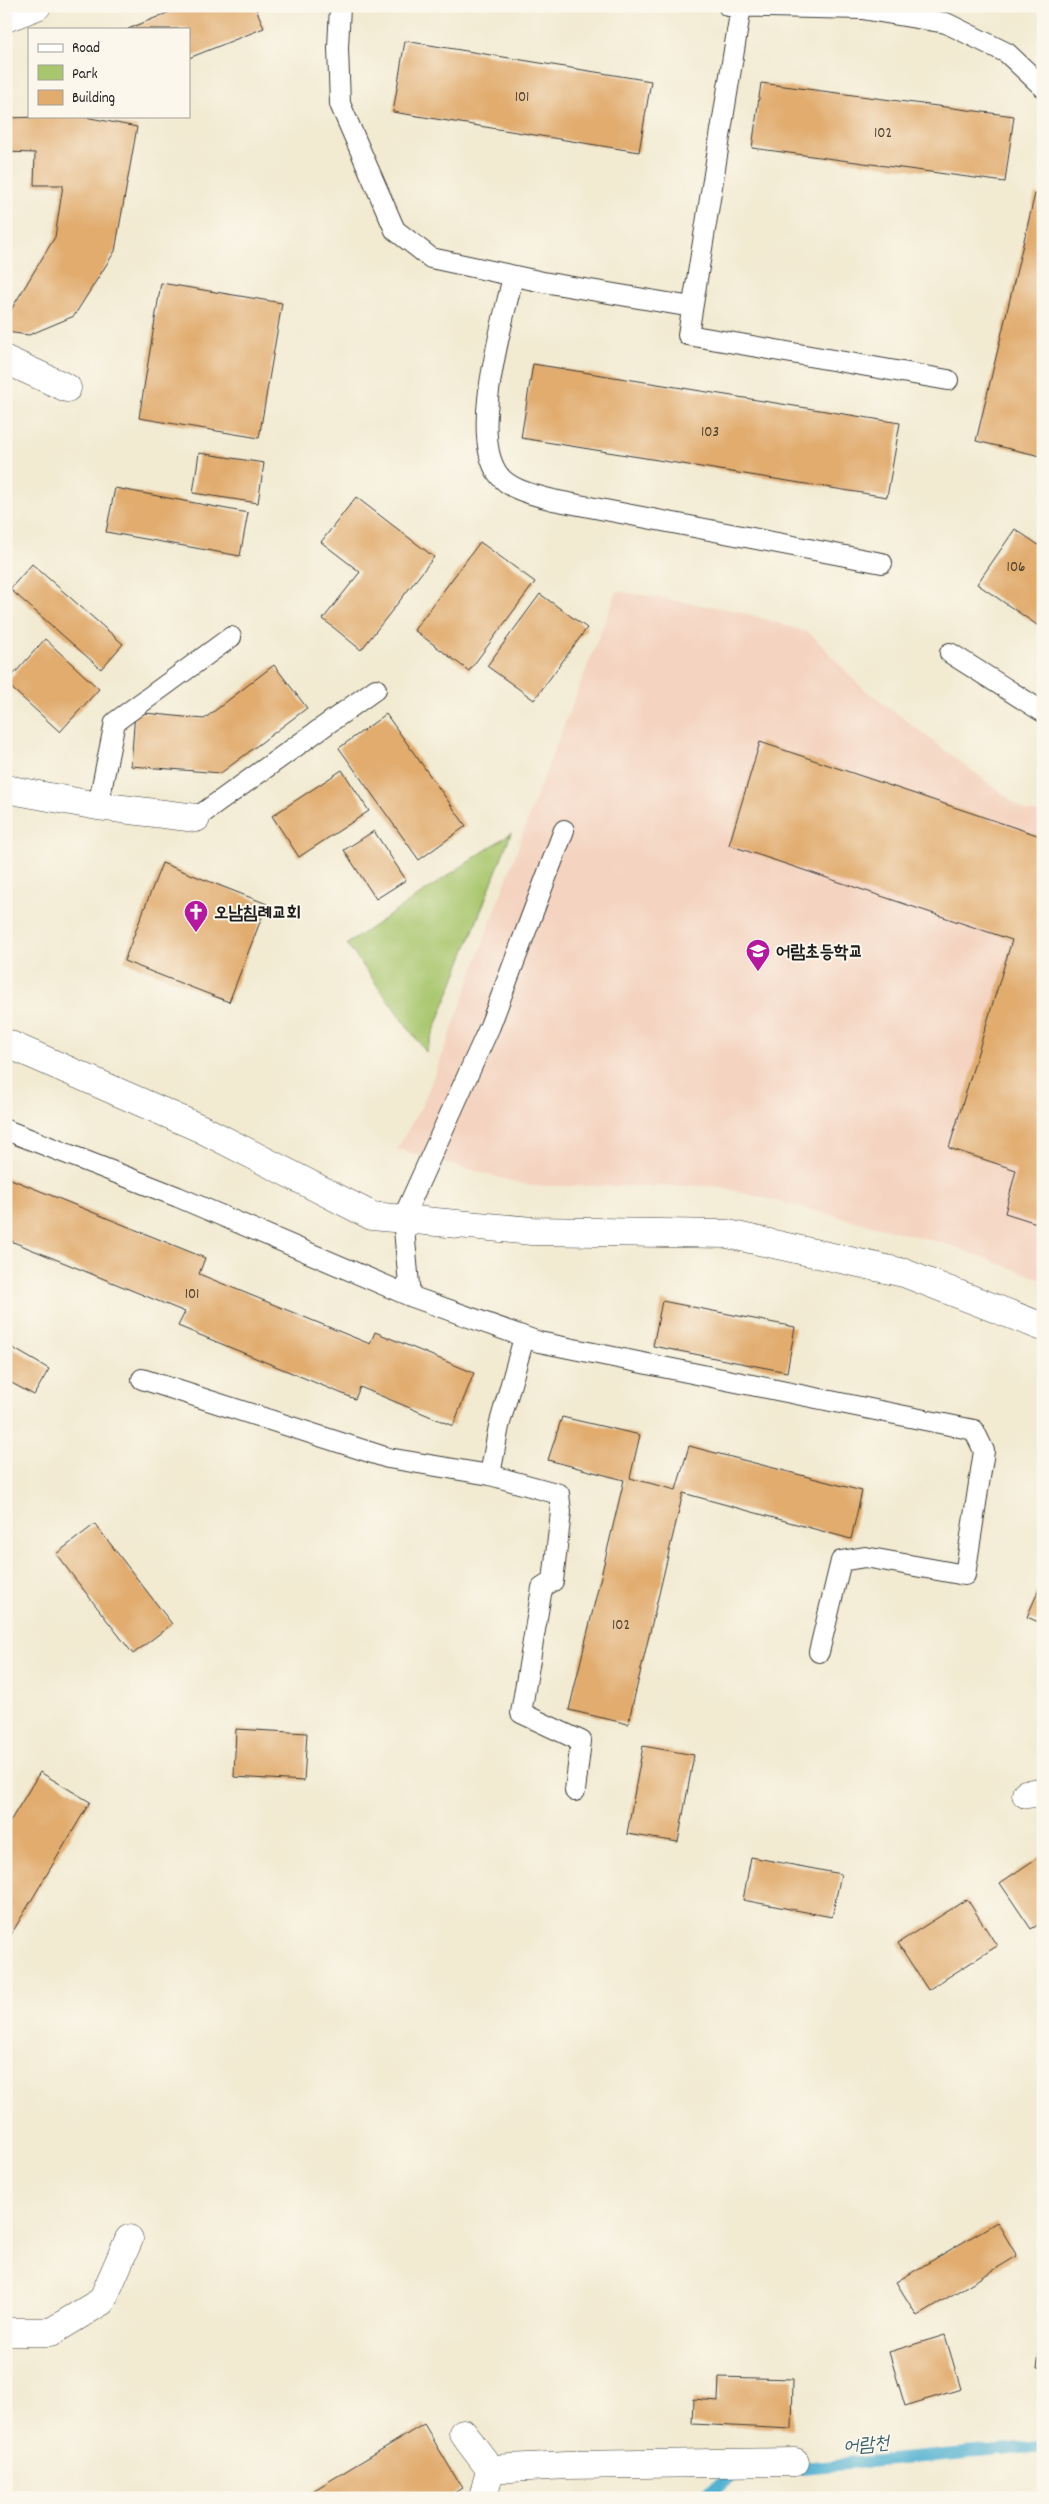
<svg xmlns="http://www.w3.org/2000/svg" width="1049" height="2504" viewBox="0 0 1049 2504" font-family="Dekko,'Poor Story',sans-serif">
<rect width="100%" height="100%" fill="#fbf7ec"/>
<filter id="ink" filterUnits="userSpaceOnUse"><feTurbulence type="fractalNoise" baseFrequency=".02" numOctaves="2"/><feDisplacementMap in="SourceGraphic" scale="10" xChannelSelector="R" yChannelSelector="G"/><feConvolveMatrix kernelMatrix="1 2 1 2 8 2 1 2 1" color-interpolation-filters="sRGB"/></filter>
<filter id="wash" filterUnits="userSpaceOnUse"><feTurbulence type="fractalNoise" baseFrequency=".0096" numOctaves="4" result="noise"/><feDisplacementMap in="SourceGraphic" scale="20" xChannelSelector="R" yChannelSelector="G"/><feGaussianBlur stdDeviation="1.12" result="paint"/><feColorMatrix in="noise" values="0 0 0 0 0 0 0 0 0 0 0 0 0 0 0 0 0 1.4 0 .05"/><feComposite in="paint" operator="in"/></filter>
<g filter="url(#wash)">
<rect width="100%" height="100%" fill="#f2ead1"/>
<path fill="#f4d3c0" d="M617,591L738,611L810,633L859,685L1025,811L1043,813V1280L950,1245L716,1186H529L397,1149L423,1103L448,1041L539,789Z"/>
<path fill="#a8c66d" stroke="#627144" d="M511,833L426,1052L347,944Z"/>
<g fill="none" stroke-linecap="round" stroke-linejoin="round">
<path stroke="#53b1d1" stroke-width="12" d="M791,2469L1043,2446
M701,2498L735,2474L747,2473"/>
</g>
<g id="blocks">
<path fill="#e1ac6e" d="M184,6H255L264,28L189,58V29H128Z
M405,41L651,81L639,152L393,112Z
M761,83L1014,116L1005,182L752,148Z
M80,116L137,127L115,251L74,316L29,335L6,332V318L55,237L63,185H34L35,153L6,152V118Z
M1035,194L1043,196V447L1041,456L976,441Z
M161,283L282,303L259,438L139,418Z
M533,364L900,423L887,497L521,438Z
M199,453L264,463L258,503L193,493Z
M115,488L248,513L240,556L106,532Z
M356,497L434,557L361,650L323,619L360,572L321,542Z
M1015,529L1043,548V629L977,584Z
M480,542L535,582L469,671L414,630Z
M32,564L123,644L101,669L10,589Z
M540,594L587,628L534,700L487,666Z
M45,639L99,689L60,732L6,683Z
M274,665L307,708L221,773L131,766L135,712L204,719Z
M386,714L466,826L419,860L339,748Z
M760,742L1043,837V1093L1037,1111L1043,1113V1225L1005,1213L1016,1170L949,1148L1012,940L729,845Z
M342,770L369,811L299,857L272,816Z
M374,831L406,880L376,899L344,850Z
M162,863L267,904L229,1002L124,961Z
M6,1177L205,1258L199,1274L370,1344L375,1332L474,1373L453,1426L360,1387L355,1399L178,1326L185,1312L6,1239Z
M662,1301L795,1327L787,1372L653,1346Z
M6,1344L49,1369L34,1395L6,1380Z
M562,1417L640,1435L630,1478L676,1490L689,1446L862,1491L851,1539L683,1493L628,1724L569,1710L624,1480L548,1460Z
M95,1524L172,1624L133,1654L56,1554Z
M1043,1580V1624L1027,1617Z
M236,1729L307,1733L304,1781L234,1777Z
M643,1746L694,1755L678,1842L627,1834Z
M40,1772L90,1802L6,1943V1828Z
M1043,1854V1922L1031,1929L1000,1883Z
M751,1857L841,1874L832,1917L743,1900Z
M967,1899L997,1946L928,1990L898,1943Z
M997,2222L1017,2256L917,2316L896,2282Z
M1042,2332H1043V2368H1037Z
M945,2335L961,2389L905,2406L889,2352Z
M719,2377L793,2379L792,2429L692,2424L693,2399L718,2401Z
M424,2424L462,2488L446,2498H301Z"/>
</g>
</g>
<g filter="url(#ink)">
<use href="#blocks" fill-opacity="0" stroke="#3c3b37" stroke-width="1"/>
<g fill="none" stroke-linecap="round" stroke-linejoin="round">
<defs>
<path id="lane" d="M340,6L338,48L340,104L395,230L431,258L543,282L692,307
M728,6L862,9L946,23L1007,53L1043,87
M741,7L688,335L948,380
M513,276C503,324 469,433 498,474C509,490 535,495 553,500L882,563
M950,653L1043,712
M98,806L115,722L231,637
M196,818L376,689
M6,1130L178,1197L410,1296L539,1342L974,1430L984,1451L965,1575L865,1557L841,1561L819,1652
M410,1296L403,1218L490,1026L564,830
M142,1379L388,1458L490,1475L559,1494L561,1512L553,1581L542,1588L521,1713L581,1741L575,1791
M490,1475L499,1426L524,1338"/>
<path id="street" d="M6,18L37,6
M6,360L67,388
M6,789L98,806L196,818
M6,1043L202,1129L372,1216L532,1231L728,1234L904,1273L1043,1327
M1026,1794L1043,1792
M6,2332H51L102,2301L129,2239
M463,2433L490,2469L483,2498
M490,2469L567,2465L795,2462"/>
</defs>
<use href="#lane" stroke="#3c3b37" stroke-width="22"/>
<use href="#street" stroke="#3c3b37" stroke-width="29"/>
<use href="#lane" stroke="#fff" stroke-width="20"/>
<use href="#street" stroke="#fff" stroke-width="28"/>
</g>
</g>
<defs>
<symbol id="church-pin" viewBox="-11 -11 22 30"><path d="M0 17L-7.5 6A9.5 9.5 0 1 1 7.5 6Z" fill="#b5179e" stroke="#fbf7ec"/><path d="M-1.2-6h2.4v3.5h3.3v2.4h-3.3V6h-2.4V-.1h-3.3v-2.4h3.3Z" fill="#fff"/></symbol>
<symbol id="school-pin" viewBox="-11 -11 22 30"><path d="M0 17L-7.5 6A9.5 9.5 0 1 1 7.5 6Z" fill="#b5179e" stroke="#fbf7ec"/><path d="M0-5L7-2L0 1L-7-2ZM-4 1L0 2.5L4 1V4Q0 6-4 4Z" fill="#fff"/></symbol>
</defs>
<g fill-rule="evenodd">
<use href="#church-pin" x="182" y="898" width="28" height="38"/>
<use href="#school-pin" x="744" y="937" width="28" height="38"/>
</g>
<g text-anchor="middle" stroke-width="4" stroke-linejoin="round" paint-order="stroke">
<g font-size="15" fill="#4d4030">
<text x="522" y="101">101</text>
<text x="883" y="137">102</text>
<text x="710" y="436">103</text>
<text x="1016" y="571">106</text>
<text x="192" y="1298">101</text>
<text x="621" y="1629">102</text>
</g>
<g font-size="18" font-weight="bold" fill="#1c1c1c" stroke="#fbf7ec" text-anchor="start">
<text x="214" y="918">오남침례교회</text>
<text x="776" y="957">어람초등학교</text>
</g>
<g font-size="19" font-style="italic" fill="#355f6d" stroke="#fbf7ec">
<text transform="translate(866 2443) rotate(-5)" y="7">어람천</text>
</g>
</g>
<rect width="1049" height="2504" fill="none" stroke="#fbf7ec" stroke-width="25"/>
<rect x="28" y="28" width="162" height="90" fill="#fbf7ec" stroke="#a29f99"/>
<rect x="38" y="44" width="25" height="8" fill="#ffffff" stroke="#a29f99"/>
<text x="72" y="52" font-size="15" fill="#1c1c1c">Road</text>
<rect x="38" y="65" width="25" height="15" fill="#a8c66d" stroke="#a29f99"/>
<text x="72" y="78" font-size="15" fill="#1c1c1c">Park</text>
<rect x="38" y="90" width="25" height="15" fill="#e1ac6e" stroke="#a29f99"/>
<text x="72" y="102" font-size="15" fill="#1c1c1c">Building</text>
</svg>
